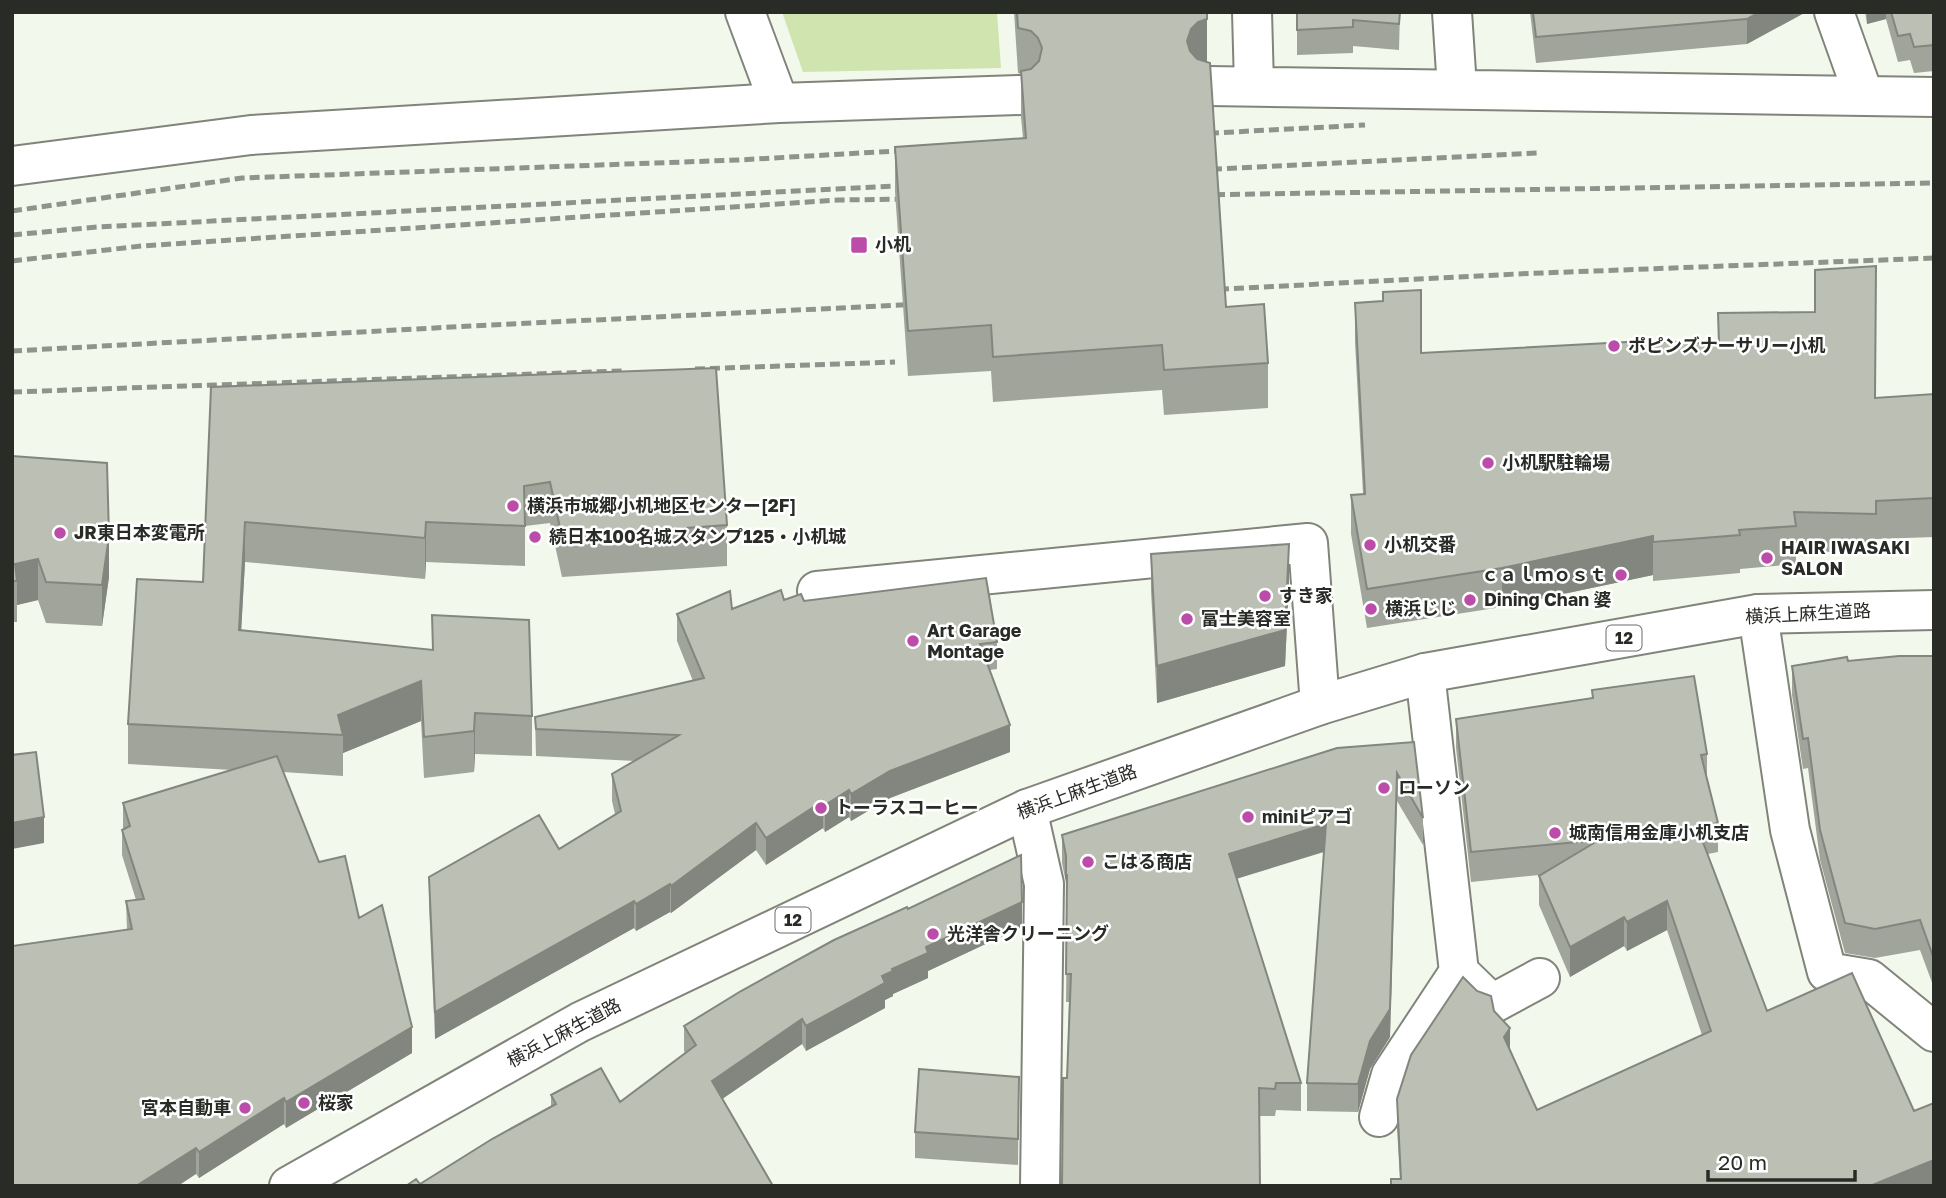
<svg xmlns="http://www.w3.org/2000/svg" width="1946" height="1198" viewBox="0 0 1946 1198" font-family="'Golos Text','Noto Sans JP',sans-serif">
<rect width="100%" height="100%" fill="#f3f8ec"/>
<path fill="#d0e4b0" d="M782,12H997L1001,68L803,72Z"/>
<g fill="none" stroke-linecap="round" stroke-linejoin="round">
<defs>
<path id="street" d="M745,12L779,103
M1252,12L1254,85
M1452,12L1457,88
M1834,12L1864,96
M1209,86L1934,97
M12,166L251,135L779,103L1020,95
M817,591L1308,543L1320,705
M1758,614L1790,830L1827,972L1869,979L1934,1032
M1425,673L1459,972L1492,1004L1540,978
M1027,809L1044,884L1040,1186
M1379,1117L1391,1075L1459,972"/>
<path id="primary" d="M289,1186L580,1022L1027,809L1320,705L1425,673L1758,614L1934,610"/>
</defs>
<use href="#street" stroke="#80847a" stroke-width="42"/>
<use href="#primary" stroke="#80847a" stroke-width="42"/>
<use href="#street" stroke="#fff" stroke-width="38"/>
<use href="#primary" stroke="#fff" stroke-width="38"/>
<path stroke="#90938b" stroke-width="5" stroke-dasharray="10 5" stroke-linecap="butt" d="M1194,134L1365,125
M1197,170L1539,153
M1200,195L1934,183
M12,211L242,178L738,160L914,150
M12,235L97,227L914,185
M12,261L141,246L838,200L916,199
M1204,290L1516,274L1934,258
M12,351L471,326L921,304
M695,369L895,362
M12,392L622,371"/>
</g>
<path fill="#a1a49b" d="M1014,12H1207V62L1226,307L1268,363V408L1164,415L1162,390L993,402L991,371L908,376L895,192V147L1023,138L1021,117V74L1018,73Z
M1297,12H1400L1399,50L1353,46V53L1297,55Z
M1530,12H1806L1747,44L1536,63Z
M1865,12H1934V71L1914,73L1910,60L1898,62L1886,19L1867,24Z
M1355,303L1421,353L1875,398L1934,394V537L1876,539V553L1796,551V564L1740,569V573L1653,581V575L1502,607L1367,628L1351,534V495L1363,494L1355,342Z
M211,387L727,525V566L562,577L550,523L525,526V566L426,562L425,579L245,562L241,630L432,650V615L532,716V756L475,754L474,772L424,778L421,721L343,753V776L283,772L319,862L359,918L412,1053L286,1128L284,1124L199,1178L196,1174L127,930L126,901L136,900L122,855V830L123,829V803L232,770L128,764V724L203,582Z
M12,456L109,577L102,626L46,623L38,600L17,605V622H12Z
M1151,554L1289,581L1285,666L1157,703L1151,591Z
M784,600L804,601L997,642V669L990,670L1010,752L890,798L851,821L849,817L825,832L823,828L766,865L756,850L671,913L670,912L636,931L634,928L435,1039L429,904V877L559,849L615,814L612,801V774L635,761L536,756L535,717L693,681L677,641V614L732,609Z
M1934,656V988L1920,950L1875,958L1845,953L1820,860L1808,768L1803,769L1792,695V666Z
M1592,690L1707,754V778L1718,823V852L1708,854L1767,1011L1934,1186L1400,1179L1397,1128V1099L1494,1011L1510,1050L1537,1110L1702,1035L1667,930L1627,951L1624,946L1570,977L1539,905V875L1471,882L1456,748V719L1592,698Z
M1414,742L1423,818V845L1397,801L1390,1037L1370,1069L1358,1112L1307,1111V1083L1324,852L1236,879L1301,1083V1111L1276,1110L1275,1116H1259L1067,1078L1069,1002H1066L1067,904L1066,905V883L1062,863V835Z
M908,909L1022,927L928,971V978L893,994V996L885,1000V1008L806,1051L802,1044L722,1099L420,1184L551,1106V1095L620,1102L685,1053L684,1051V1026Z
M1019,1077L1018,1165L915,1158V1132Z"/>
<path fill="#83867e" d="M1759,12H1806L1747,44V19Z
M1867,12H1886V19L1867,24Z
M1207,19V65L1191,74L1187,41L1191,29L1198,22Z
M245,522V562L239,670V630Z
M426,522V562L425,579V538Z
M109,536V577L102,626V585Z
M1653,536V575L1502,607V568Z
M1289,544V581L1285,666L1157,703V666Z
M38,559V600L17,605V581L15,564Z
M421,681V721L343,753V735L338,715Z
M475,713V754L474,772V731Z
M1010,725V752L890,798L851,821V794L890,771Z
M1397,773L1390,1037L1370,1069L1358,1112V1084Z
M849,790V817L825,832V805Z
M823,801V828L766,865V838Z
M44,817V843L12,849V823Z
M756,823V850L671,913V886Z
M1326,824V851L1229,881V854Z
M1067,876V904L1066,905V877Z
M670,884V912L636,931V904Z
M634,901V928L435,1039V1012Z
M1667,901V930L1627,951V922Z
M1022,902V927L928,971V978L893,994V996L885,1000V1008L806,1051V1026L926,947Z
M1624,917V946L1570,977V947Z
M802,1019V1044L712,1106V1081Z
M412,1027V1053L286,1128V1102Z
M1510,1028V1058L1504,1037Z
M284,1098V1124L199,1178V1152Z
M196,1148V1174L178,1186H136Z
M1934,1160V1186H1870Z"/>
<path fill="#bbbfb4" stroke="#83867e" stroke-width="2" d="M1017,12H1207V19L1198,22L1191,29L1187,41L1190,51L1197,59L1210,63L1226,307L1264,304L1268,363L1164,370L1162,345L993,357L991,325L908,331L895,147L1026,138L1021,71L1031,69L1039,61L1042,48L1038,38L1031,31L1018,28Z
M1297,12H1400L1399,24L1353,20V27L1297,30Z
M1533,12H1759L1747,19L1536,37Z
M1891,12H1934V45L1914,47L1910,34L1898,36Z
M1876,266L1875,398L1934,394V498L1876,501V514L1794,512L1796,526L1739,530L1740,535L1653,542V536L1502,568L1367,589L1351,495L1365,494L1355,303L1383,301V292L1421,290V353L1646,341L1719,344L1718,313L1815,312V270Z
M716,368L727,525L562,537L550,482L524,486L525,526L426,522L425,538L245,522L239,630L433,650L432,615L529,620L532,716L475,713L474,731L424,737L421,681L338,715L343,735L128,724L137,579L203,582L211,387Z
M12,456L107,463L109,536L102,585L46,582L38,559L15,564L17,581H12Z
M1289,544L1285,630L1157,666L1151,554Z
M986,578L997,642L980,644L1010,725L890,771L851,794L849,790L825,805L823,801L766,838L756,823L671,886L670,884L636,904L634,901L435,1012L429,877L539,815L559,849L621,811L612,774L679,735L536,729L535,717L704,678L677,614L730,591L732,609L781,590L784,600L801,594L804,601Z
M1899,656H1934V959L1920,920L1875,929L1845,923L1820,830L1808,738L1803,739L1792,666L1847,657L1848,661Z
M1694,676L1707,754L1701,755L1718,823L1700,826L1705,836L1701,837L1767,1011L1852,973L1914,1111L1934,1103V1160L1870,1186H1391V1179H1401L1397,1099L1411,1055L1463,977L1477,991L1491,996L1494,1011L1510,1028L1504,1037L1537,1110L1711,1031L1667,901L1627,922L1624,917L1570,947L1539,876L1599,840L1471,852L1456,719L1593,698L1592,690Z
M1414,742L1423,818L1397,773L1390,1009L1370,1041L1358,1084L1307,1083L1326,824L1229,854L1301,1083H1276L1275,1089L1259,1088L1260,1186H1062L1063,1078H1067L1071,974H1066L1067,876L1066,877V856L1062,835L1337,748Z
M36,752L44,817L12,823V755Z
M277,756L319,862L345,856L359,918L382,905L412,1027L286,1102L284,1098L199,1152L196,1148L136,1186H12V946L132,929L126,901L144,899L122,830L130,826L123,803Z
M1021,855L1022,902L926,947L928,953L892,969L893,971L882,976L885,983L806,1026L802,1019L712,1081L773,1186H406L416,1179L420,1184L492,1139L556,1104L551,1095L601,1068L620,1102L696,1045L684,1026L741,991L834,940L907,907L908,909Z
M919,1069L1019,1077L1018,1139L915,1132Z"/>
<g fill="#bc4ca9" stroke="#fff" stroke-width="2.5">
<rect x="850" y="236" width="18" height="18" rx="3.5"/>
<circle cx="1614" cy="346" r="7"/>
<circle cx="1488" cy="463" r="7"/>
<circle cx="513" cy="506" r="7"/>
<circle cx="60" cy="533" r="7"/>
<circle cx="535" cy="537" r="7"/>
<circle cx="1370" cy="545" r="7"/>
<circle cx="1767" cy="558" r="7"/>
<circle cx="1621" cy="575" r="7"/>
<circle cx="1265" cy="596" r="7"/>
<circle cx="1470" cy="600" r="7"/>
<circle cx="1371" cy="609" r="7"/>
<circle cx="1187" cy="619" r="7"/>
<circle cx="913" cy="641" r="7"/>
<circle cx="1384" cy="788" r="7"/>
<circle cx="821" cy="808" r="7"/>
<circle cx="1248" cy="817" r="7"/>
<circle cx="1555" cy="833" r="7"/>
<circle cx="1088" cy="862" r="7"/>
<circle cx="933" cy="934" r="7"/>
<circle cx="304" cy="1103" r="7"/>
<circle cx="245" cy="1108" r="7"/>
</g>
<g text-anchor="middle" stroke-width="5" stroke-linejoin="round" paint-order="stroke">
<g fill="#fff" stroke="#696b68" stroke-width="2">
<rect x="1606.5" y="625.5" width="35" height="25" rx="5"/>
<rect x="775.5" y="907.5" width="35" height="25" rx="5"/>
</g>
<g font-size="16" font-weight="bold" fill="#292b27">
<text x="1624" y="644">12</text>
<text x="793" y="926">12</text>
</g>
<g font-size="18" font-weight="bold" fill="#292b27" stroke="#fff" text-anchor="start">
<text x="875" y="251">小机</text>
<text x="1628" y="352">ポピンズナーサリー小机</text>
<text x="1502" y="469">小机駅駐輪場</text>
<text x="527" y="512">横浜市城郷小机地区センター[2F]</text>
<text x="74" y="539">JR東日本変電所</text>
<text x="549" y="543">続日本100名城スタンプ125・小机城</text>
<text x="1384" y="551">小机交番</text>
<text x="1781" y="554">HAIR IWASAKI<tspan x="1781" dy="21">SALON</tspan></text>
<text x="1607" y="581" text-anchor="end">ｃａｌｍｏｓｔ</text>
<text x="1279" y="602">すき家</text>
<text x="1484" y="606">Dining Chan 婆</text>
<text x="1385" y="615">横浜じじ</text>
<text x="1201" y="625">富士美容室</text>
<text x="927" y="637">Art Garage<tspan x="927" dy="21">Montage</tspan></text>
<text x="1398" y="794">ローソン</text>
<text x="835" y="814">トーラスコーヒー</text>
<text x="1262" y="823">miniピアゴ</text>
<text x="1569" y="839">城南信用金庫小机支店</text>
<text x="1102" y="868">こはる商店</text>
<text x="947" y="940">光洋舎クリーニング</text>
<text x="318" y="1109">桜家</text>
<text x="231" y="1114" text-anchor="end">宮本自動車</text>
</g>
<g font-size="18" fill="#292b27" stroke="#fff">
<text transform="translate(1808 614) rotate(-3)" y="6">横浜上麻生道路</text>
<text transform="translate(1077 792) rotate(-20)" y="6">横浜上麻生道路</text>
<text transform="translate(564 1033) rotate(-28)" y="6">横浜上麻生道路</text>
</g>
</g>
<rect width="1946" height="1198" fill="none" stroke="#292b27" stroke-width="28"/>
<path d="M1708 1170v10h147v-10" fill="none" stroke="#292b27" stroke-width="3.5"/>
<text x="1718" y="1170" font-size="21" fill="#292b27" stroke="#ffffff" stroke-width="5" paint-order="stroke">20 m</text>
</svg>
